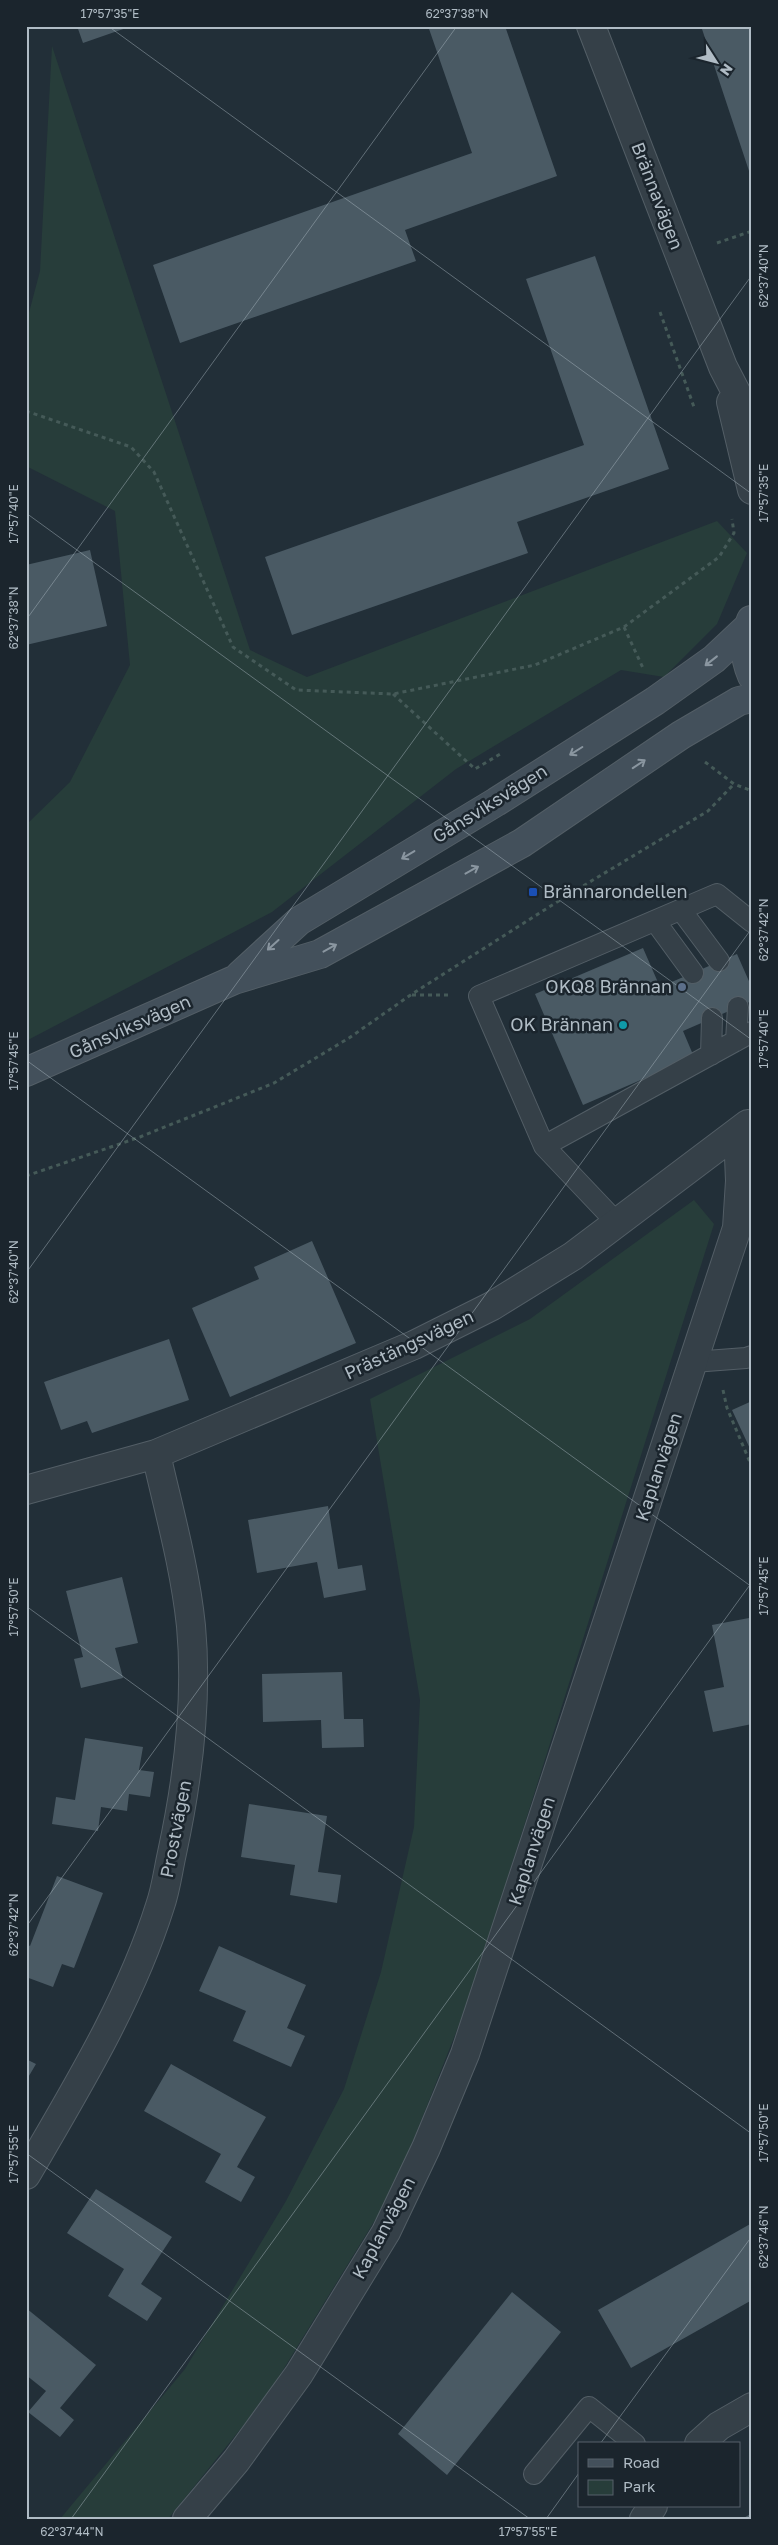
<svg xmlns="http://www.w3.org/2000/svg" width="778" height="2545" viewBox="0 0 778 2545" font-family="'Golos Text',sans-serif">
<rect width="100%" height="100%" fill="#222f38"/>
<path fill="#273d3a" d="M52,46L250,650L307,677L717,521L747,553L717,624L664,677L621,670L456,769L272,912L26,1041V825L70,782L130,665L115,511L26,466V324L40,271Z
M694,1200L714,1224L470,1997L394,2189L267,2396L168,2519H60L185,2369L286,2201L344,2089L381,1972L414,1827L420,1700L370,1399L530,1319Z"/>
<path fill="#4a5a64" d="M77,26H129V27L83,43Z
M428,26H505L557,176L405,230L416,261L180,343L153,265L472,153Z
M701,26H752V177H751Z
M595,256L669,469L517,522L528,553L292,635L265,557L584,445L526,279Z
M90,550L107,626L26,645V565Z
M643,948L660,987L737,954L752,988V1001L683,1031L694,1057L583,1105L535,994Z
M312,1241L356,1343L230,1397L192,1308L259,1279L254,1267Z
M169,1339L189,1400L92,1433L87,1421L61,1430L44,1382Z
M752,1401V1453L732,1410Z
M328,1506L338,1569L362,1565L366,1590L324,1598L317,1562L257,1573L248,1520Z
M122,1577L138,1643L115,1648L123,1678L81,1688L74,1659L83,1657L66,1591Z
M749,1618L752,1631V1724L713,1732L704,1691L724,1687L712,1625Z
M342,1672L344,1719H363L364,1747L322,1748L321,1720L263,1722L262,1674Z
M85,1738L143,1747L139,1770L154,1772L150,1797L129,1794L127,1811L101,1807L98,1831L52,1824L56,1797L75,1800Z
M249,1804L327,1816L318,1872L341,1875L337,1903L290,1895L295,1865L241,1857Z
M57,1876L103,1893L74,1968L62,1964L53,1987L26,1977V1944L30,1946Z
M219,1946L306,1985L287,2028L305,2036L291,2067L233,2041L246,2011L199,1991Z
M26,2059L36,2064L26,2081Z
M171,2064L266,2117L237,2167L255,2177L241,2202L205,2182L221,2154L144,2111Z
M96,2189L172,2237L141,2284L162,2298L147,2321L108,2296L124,2269L67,2233Z
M752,2223V2300L631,2368L598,2310Z
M512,2292L561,2332L447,2475L398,2434Z
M26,2308L96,2365L60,2408L74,2420L60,2437L28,2412L46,2391L26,2375Z
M752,2513V2519H742Z"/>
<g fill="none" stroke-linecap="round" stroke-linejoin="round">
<defs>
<path id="service" d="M681,910L719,961
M655,921L693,973
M736,1041L738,1007
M711,1055L712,1018
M544,1146L752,1032
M617,1223L544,1146L479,996L717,894L752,922
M693,1362L746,1358L752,1356
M534,2474L589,2407L635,2444"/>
<path id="minor" d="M26,1490L156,1454L414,1345L492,1306L573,1256L748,1124
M26,2175C76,2089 130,2001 160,1906C166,1889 168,1871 172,1853C188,1779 198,1702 191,1626C185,1568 169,1511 156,1454
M699,2444L719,2426L752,2407
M187,2519L236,2461L299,2374L386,2232L426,2148L465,2054L737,1228L740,1181L738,1132
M644,2519L653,2506"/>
<path id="tertiary" d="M591,26L723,367L752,423
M731,402L752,490"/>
<path id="secondary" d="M751,620C743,638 744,657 752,676
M240,975L299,921L496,802L655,701L714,659L747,628
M26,1072L234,980L320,954L522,843L681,735L739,701L752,698"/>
</defs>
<use href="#service" stroke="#535e66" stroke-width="22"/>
<use href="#minor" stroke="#535e66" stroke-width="30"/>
<use href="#tertiary" stroke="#535e66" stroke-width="30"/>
<use href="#secondary" stroke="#535e66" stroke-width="30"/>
<path stroke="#455a58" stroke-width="3" stroke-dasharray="4 4" stroke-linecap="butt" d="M717,243L752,231
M660,312L694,407
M26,411L131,447L154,472L233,647L296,690L393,694L535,665L624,627L719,557L734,533L732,519
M624,627L643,668
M393,694L475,769L502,753
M705,762L734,784L752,791
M412,995H449
M26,1176L140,1137L274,1083L349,1038L412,994L568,895L708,811L734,784
M723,1390L727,1408L752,1467"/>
<use href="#service" stroke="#354048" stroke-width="20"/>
<use href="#minor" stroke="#354048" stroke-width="28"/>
<use href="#tertiary" stroke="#354048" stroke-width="28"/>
<use href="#secondary" stroke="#43505b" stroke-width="28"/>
</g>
<defs><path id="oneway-shaft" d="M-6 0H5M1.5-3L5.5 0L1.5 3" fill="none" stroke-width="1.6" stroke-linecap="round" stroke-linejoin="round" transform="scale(1.25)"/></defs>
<g stroke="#8a96a0">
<use href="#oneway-shaft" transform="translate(711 661) rotate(142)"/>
<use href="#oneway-shaft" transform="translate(576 751) rotate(148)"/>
<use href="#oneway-shaft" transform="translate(639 764) rotate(-34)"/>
<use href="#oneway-shaft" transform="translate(408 855) rotate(149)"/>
<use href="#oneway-shaft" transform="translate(472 870) rotate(-29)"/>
<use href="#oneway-shaft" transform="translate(273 945) rotate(138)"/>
<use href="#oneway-shaft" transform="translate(330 948) rotate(-29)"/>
</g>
<path fill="none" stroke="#b0bcc5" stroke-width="1" stroke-opacity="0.45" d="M108,26L752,494M26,513L752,1040M26,620L457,26M26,1060L752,1587M26,1273L752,275M26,1606L752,2134M26,1927L752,928M26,2153L530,2519M600,2444L752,2236M71,2519L752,1582M546,2519L579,2473"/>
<rect fill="#1a4fb4" stroke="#1b252d" stroke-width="2" x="528" y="887" width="10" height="10" rx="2.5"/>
<circle fill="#5c6f8a" stroke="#1b252d" stroke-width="2" cx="682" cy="987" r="5"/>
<circle fill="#0f9aa8" stroke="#1b252d" stroke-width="2" cx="623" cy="1025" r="5"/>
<g text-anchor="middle" stroke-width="5" stroke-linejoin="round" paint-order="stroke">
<g font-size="18" fill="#b0bcc5" stroke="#1b252d">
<text transform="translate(657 196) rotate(69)" y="6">Brännavägen</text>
<text transform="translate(490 804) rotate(-32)" y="6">Gånsviksvägen</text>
<text transform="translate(130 1027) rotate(-24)" y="6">Gånsviksvägen</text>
<text transform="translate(409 1345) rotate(-25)" y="6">Prästängsvägen</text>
<text transform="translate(659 1467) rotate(-72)" y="6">Kaplanvägen</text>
<text transform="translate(176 1829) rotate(-79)" y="6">Prostvägen</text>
<text transform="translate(532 1851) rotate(-72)" y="6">Kaplanvägen</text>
<text transform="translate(384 2228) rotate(-62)" y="6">Kaplanvägen</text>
</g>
<g font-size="18" fill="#b0bcc5" stroke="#1b252d" text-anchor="end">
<text x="543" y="898" text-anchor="start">Brännarondellen</text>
<text x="672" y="993">OKQ8 Brännan</text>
<text x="613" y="1031">OK Brännan</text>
</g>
</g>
<rect width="778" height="2545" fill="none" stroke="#1b252d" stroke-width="55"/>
<rect x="578" y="2442" width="162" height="65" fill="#1b252d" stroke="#57616a"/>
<rect x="588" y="2459" width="25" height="8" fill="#43505b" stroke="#57616a"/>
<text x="623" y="2468" font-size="15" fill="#b0bcc5">Road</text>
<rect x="588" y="2480" width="25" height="15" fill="#273d3a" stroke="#57616a"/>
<text x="623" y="2492" font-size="15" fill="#b0bcc5">Park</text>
<g transform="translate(716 62) rotate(126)" stroke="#1b252d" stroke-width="4" paint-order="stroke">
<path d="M0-4L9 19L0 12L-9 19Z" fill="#b0bcc5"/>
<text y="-8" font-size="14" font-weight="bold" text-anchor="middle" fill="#b0bcc5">N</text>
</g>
<rect x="28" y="28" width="722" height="2490" fill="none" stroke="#b0bcc5" stroke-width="2"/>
<g font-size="12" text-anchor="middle" fill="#b0bcc5">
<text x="110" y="18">17°57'35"E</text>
<text x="457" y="18">62°37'38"N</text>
<text transform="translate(764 276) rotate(-90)" y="4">62°37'40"N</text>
<text transform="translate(764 493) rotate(-90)" y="4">17°57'35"E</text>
<text transform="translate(14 514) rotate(-90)" y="4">17°57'40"E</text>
<text transform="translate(14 618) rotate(-90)" y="4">62°37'38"N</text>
<text transform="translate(764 930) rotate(-90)" y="4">62°37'42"N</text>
<text transform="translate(764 1039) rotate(-90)" y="4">17°57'40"E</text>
<text transform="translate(14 1061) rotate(-90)" y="4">17°57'45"E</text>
<text transform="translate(14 1272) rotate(-90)" y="4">62°37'40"N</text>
<text transform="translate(764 1586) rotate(-90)" y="4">17°57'45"E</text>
<text transform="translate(14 1607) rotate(-90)" y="4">17°57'50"E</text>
<text transform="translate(14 1925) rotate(-90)" y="4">62°37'42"N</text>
<text transform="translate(764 2133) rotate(-90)" y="4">17°57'50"E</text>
<text transform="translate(14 2154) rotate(-90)" y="4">17°57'55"E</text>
<text transform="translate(764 2237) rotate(-90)" y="4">62°37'46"N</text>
<text x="72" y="2536">62°37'44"N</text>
<text x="528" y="2536">17°57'55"E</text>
</g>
</svg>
